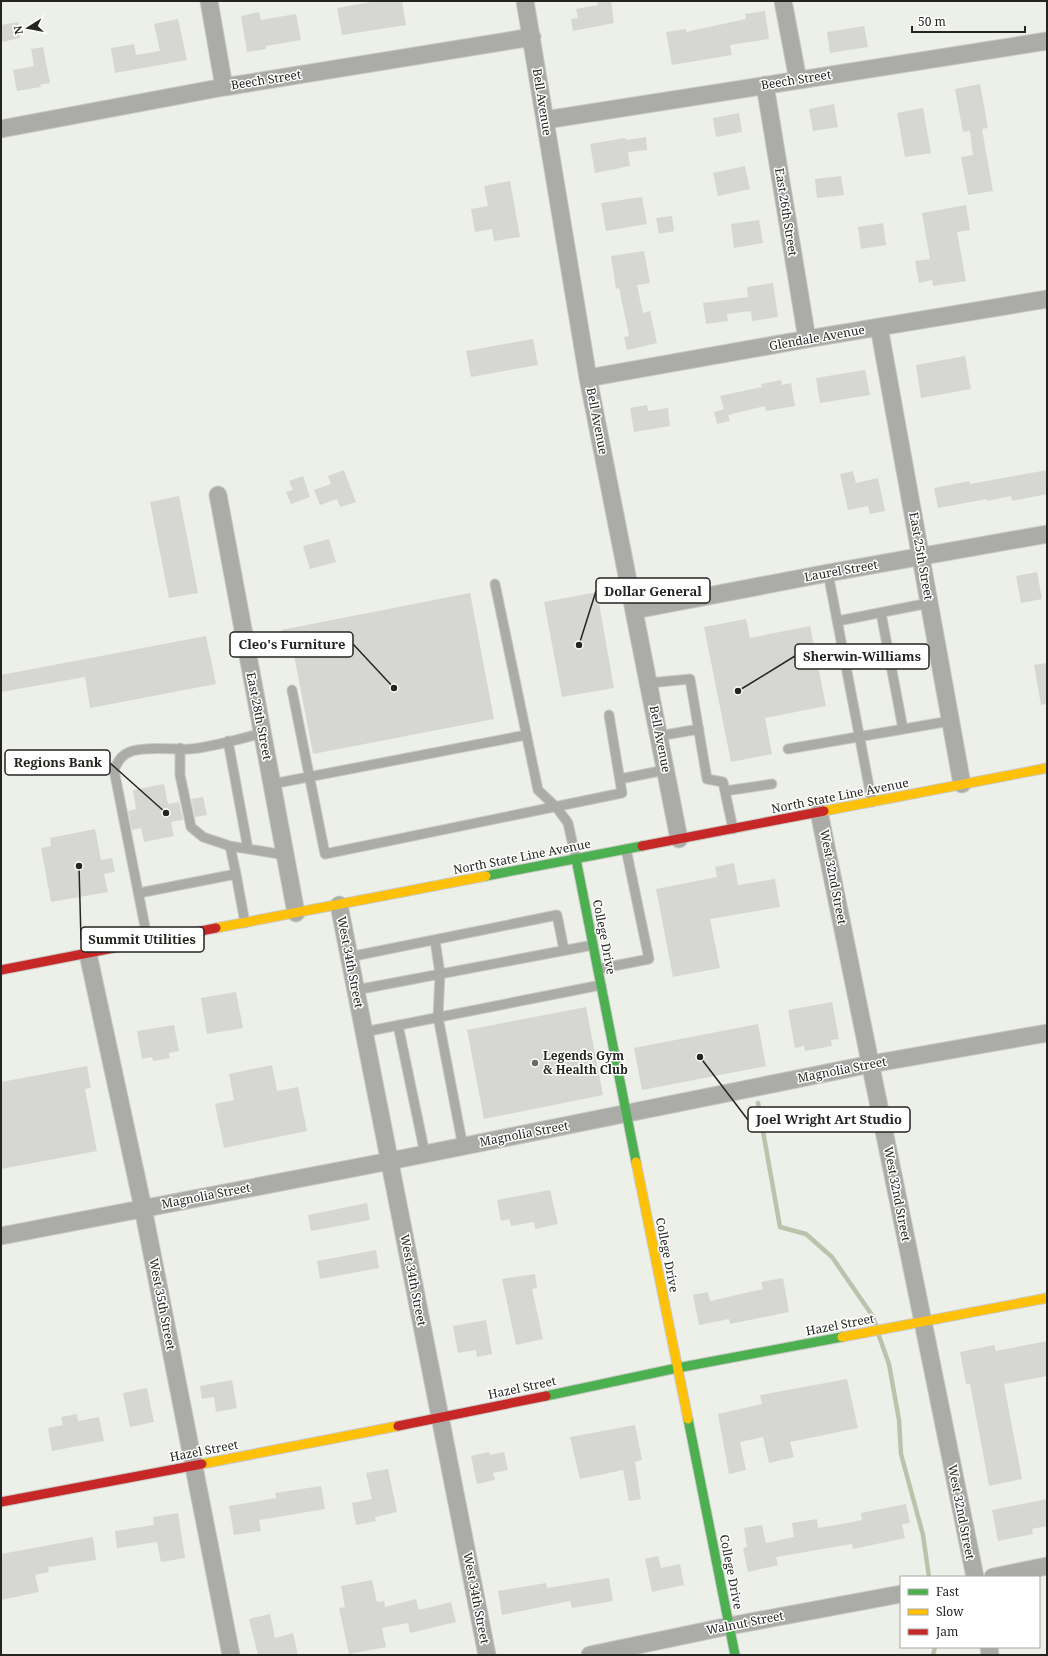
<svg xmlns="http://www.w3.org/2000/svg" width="1048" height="1656" viewBox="0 0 1048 1656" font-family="'Noto Serif',serif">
<rect width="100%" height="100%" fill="#edefe9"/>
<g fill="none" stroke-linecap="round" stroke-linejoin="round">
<path stroke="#bdc3ab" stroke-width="4.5" d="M758,1103L780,1227L806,1234L832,1257L872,1315L876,1325
M879,1336L889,1364L899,1420L901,1454L923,1535L929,1577
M933,1655L935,1647"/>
</g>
<path fill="#d6d7d3" d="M377,1H402L406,25L342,35L337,8Z
M597,1H611L614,23L573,31L571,19L578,18L576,9L598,5Z
M765,11L769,39L730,45L732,55L672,65L666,32L686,29V32L746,19L745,14Z
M259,12L261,20L296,14L301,40L266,46V49L247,52L241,16Z
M178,19L187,60L115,73L111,48L134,44L136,55L160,51L154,24Z
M18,22L20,38L2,42L1,25Z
M864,26L868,47L830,53L827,32Z
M43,47L50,83L40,85L41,87L17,91L13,70L34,66L31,49Z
M980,84L988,128L982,129L993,191L968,195L961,157L973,155L970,131L963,132L955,89Z
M834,104L838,127L813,131L809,109Z
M923,108L931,153L905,157L897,113Z
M739,113L742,132L716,137L713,118Z
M646,137L647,150L628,152L630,166L595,173L590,144L625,138L626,140Z
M745,166L750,189L718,196L713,173Z
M841,176L844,195L817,198L815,179Z
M510,181L520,237L494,241L492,229L475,232L471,209L488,206L484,186Z
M642,197L647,224L606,231L601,203Z
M966,205L970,230L957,232L966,281L933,286L932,280L919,283L915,261L930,259L922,213Z
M672,216L674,231L659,234L656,218Z
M759,220L763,243L734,248L731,224Z
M883,223L886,245L861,249L858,227Z
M644,251L650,283L637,285L643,313L650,311L657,343L627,350L624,337L629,336L619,288L616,289L611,256Z
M773,283L778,317L752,321L751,311L727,314L728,321L706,324L703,303L748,297L747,287Z
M533,339L538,365L471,377L466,351Z
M965,356L971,389L921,398L916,365Z
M865,370L870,395L820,403L816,378Z
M781,380L782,385L791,383L795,406L766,411L765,406L728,415L730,421L717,424L714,412L724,409L720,396L762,387L761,384Z
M647,405L648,411L668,408L670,426L634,432L630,408Z
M344,470L356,502L340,507L337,499L320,505L314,490L331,484L328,476Z
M1047,470V494L1012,501L1011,496L987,501V499L938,508L934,488L969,481L970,484Z
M853,471L856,483L878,478L885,511L870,514L868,506L848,510L840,474Z
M303,476L310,497L291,504L286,492L293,490L289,481Z
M179,496L198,593L169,598L150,502Z
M329,539L336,562L310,569L303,546Z
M1037,572L1042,599L1021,603L1016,576Z
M597,592L614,688L562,697L544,602Z
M470,593L494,719L313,754L294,655L286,657L281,630Z
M746,619L750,638L810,626L826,706L765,718L772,754L731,762L704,627Z
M206,636L216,684L90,708L85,677L1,692V675Z
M1047,663V704L1041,705L1034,665Z
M164,784L168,804L179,802L183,820L171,822L174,836L144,842L141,828L132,830L128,811L136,809L133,790Z
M203,797L207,815L195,817L191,799Z
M95,829L101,860L112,858L115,872L104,874L108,892L51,902L41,848L51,846L50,838Z
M734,863L738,885L775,879L780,907L710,919L720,968L673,977L656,889L717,877L715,867Z
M236,992L243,1028L207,1034L201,998Z
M832,1002L839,1039L831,1040L832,1046L805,1051L804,1046L795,1048L788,1010Z
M586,1007L603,1095L484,1119L467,1030Z
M758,1024L766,1066L642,1090L634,1048Z
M174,1025L179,1051L169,1053L170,1058L153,1061L152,1057L142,1059L137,1031Z
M272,1065L277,1091L298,1087L307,1131L224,1148L215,1104L234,1100L229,1074Z
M87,1066L91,1088L85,1089L97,1151L1,1169V1082Z
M550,1190L558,1224L535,1229L534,1222L511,1226L509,1219L501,1221L497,1200Z
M367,1203L370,1220L311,1231L308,1215Z
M376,1250L379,1268L320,1279L317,1261Z
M535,1274L537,1288L532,1289L543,1339L516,1345L502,1279Z
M783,1278L789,1312L730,1324L729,1319L699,1325L693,1295L708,1292L710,1301L763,1289L761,1282Z
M486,1320L492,1354L477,1357L476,1350L458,1353L453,1326Z
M1047,1341V1376L1004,1384L1022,1479L989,1486L970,1384H966L960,1352L994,1345L996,1351Z
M847,1379L858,1428L790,1442L794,1457L769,1463L763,1437L740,1442L746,1470L729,1474L718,1414L762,1404L760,1395Z
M232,1380L237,1408L216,1412L214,1397L202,1399L200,1386Z
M147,1388L154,1422L130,1427L123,1393Z
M77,1414L78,1421L99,1417L104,1441L52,1451L48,1428L63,1425L61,1417Z
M635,1425L642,1460L635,1462L641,1499L629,1501L623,1470L580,1479L570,1437Z
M489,1452L490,1455L504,1452L508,1470L493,1473L495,1480L477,1484L471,1456Z
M388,1469L397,1512L375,1517L376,1521L356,1525L352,1503L372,1499L366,1473Z
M321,1486L325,1509L259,1520L261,1531L234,1535L229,1506L276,1498L275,1493Z
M1047,1499V1526L1032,1529L1033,1534L998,1541L992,1510Z
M906,1504L910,1523L902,1524L905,1538L853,1549L852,1544L776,1557L778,1565L748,1572L743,1548L747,1547L744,1528L762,1525L766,1543L794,1537L792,1523L817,1519L818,1528L842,1524L862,1520L861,1513Z
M178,1513L185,1558L161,1562L157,1542L117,1548L115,1531L154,1525L153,1517Z
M93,1537L96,1560L48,1567L49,1572L35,1575L39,1592L1,1600V1554Z
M658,1556L661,1568L680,1564L684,1585L652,1592L645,1559Z
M609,1578L613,1601L572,1608L570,1601L502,1615L498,1591L546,1583L547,1588Z
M372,1580L377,1602L384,1601L385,1607L416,1599L419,1610L451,1602L456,1622L410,1633L408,1623L382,1628L386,1647L349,1654L339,1608L345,1607L341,1586Z
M270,1614L275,1638L293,1633L298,1655H258L249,1619Z"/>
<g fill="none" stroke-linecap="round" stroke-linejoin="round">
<defs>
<path id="lane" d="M828,573L872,802
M495,584L538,790L557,808L568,823L576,859
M881,613L903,729
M838,621L929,603
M649,683L690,679L707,779L723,782L733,829
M292,690L325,854L622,793L609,715
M659,736L699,729
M228,741L248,849
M180,748V775L191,827L203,837L230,846
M788,749L950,721
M620,779L665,770
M272,784L526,735
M725,791L772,784
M236,874L230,846L285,855
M139,893L236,874L245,923
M435,940L440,974L438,1017L463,1147
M148,942L114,770C118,761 122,754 132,751C152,746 171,750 190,749C214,747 239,739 263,733
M349,957L557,915L564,950
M598,969L649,959L626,849
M356,990L593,945
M398,1025L425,1154
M364,1032L601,985"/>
<path id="street" d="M209,1L224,87
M525,1L588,378L679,839
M783,1L798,80
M765,85L807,339
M545,120L1047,41
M1,129L224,87L532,37
M879,327L962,784
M588,378L807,339L1047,299
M218,495L296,913
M635,610L828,573L1047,534
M819,812L975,1577
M339,905L487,1655
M88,954L143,1208L231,1655
M1,1236L390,1161L871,1064L1047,1033
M993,1577L1047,1566
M989,1647L990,1655
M590,1655L729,1626L901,1594"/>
<path id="fast" d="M576,859L636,1162
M486,876L642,846
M546,1396L677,1368L842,1337
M688,1419L735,1655"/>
<path id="slow" d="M824,811L1047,768
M216,928L486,876
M636,1162L688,1419
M842,1337L1047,1298
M202,1464L398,1426"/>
<path id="jam" d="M642,846L824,811
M1,970L216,928
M398,1426L546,1396
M1,1502L202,1464"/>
</defs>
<use href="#lane" stroke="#c9cac6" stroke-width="11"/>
<use href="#street" stroke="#c9cac6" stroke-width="19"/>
<use href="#fast" stroke="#c9cac6" stroke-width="11"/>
<use href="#slow" stroke="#c9cac6" stroke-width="11"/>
<use href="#jam" stroke="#c9cac6" stroke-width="11"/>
<use href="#lane" stroke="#abaca8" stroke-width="9"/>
<use href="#street" stroke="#abaca8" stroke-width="17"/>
<use href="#fast" stroke="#4caf50" stroke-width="9"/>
<use href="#slow" stroke="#ffc107" stroke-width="9"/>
<use href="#jam" stroke="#c62828" stroke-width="9"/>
</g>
<circle fill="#6a6b67" stroke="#fff" stroke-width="1.5" cx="535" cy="1063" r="4"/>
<g text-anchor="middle" stroke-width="3" stroke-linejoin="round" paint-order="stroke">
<g font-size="12" fill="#242421" stroke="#fff">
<text transform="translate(266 80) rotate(-9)" y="4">Beech Street</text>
<text transform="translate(796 80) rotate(-9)" y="4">Beech Street</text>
<text transform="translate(542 102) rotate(81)" y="4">Bell Avenue</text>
<text transform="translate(786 212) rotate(81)" y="4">East 26th Street</text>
<text transform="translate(817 338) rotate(-10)" y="4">Glendale Avenue</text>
<text transform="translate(597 421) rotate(79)" y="4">Bell Avenue</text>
<text transform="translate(921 556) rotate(80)" y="4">East 25th Street</text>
<text transform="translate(841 571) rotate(-10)" y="4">Laurel Street</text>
<text transform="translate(259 716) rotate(79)" y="4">East 28th Street</text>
<text transform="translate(660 739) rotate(79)" y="4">Bell Avenue</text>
<text transform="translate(840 796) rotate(-11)" y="4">North State Line Avenue</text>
<text transform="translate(522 857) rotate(-11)" y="4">North State Line Avenue</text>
<text transform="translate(833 877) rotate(79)" y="4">West 32nd Street</text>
<text transform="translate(604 937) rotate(79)" y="4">College Drive</text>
<text transform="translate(350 962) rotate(79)" y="4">West 34th Street</text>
<text transform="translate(842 1070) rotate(-11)" y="4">Magnolia Street</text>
<text transform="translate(524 1134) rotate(-11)" y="4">Magnolia Street</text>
<text transform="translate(897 1194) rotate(79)" y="4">West 32nd Street</text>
<text transform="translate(206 1196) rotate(-11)" y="4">Magnolia Street</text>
<text transform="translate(667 1255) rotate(79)" y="4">College Drive</text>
<text transform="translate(413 1280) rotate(79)" y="4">West 34th Street</text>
<text transform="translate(162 1304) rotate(79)" y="4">West 35th Street</text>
<text transform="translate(840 1325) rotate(-11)" y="4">Hazel Street</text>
<text transform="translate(522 1388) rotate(-12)" y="4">Hazel Street</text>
<text transform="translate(204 1451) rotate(-11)" y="4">Hazel Street</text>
<text transform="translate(961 1512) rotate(79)" y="4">West 32nd Street</text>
<text transform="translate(731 1572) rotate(79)" y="4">College Drive</text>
<text transform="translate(476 1598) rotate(79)" y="4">West 34th Street</text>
<text transform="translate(745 1623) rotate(-11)" y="4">Walnut Street</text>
</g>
<g font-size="12" font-weight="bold" fill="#242421" stroke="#fff" text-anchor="start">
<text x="543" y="1060">Legends Gym<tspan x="543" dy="14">&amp; Health Club</tspan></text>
</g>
</g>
<path fill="none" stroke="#242421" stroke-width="1.5" d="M579 645L596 591M394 688L353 644M738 691L795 656M166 813L110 763M79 866L81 940M700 1057L748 1120"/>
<g fill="#242421" stroke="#fff" stroke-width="1.5">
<circle cx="579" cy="645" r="4"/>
<circle cx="394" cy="688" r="4"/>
<circle cx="738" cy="691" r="4"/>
<circle cx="166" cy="813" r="4"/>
<circle cx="79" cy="866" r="4"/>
<circle cx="700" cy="1057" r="4"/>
</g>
<g fill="#fff" stroke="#242421" stroke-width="1.5">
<rect x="596" y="578" width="114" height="25" rx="4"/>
<rect x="230" y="632" width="123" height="25" rx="4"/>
<rect x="795" y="644" width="134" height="25" rx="4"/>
<rect x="5" y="750" width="105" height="25" rx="4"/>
<rect x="81" y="927" width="123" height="25" rx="4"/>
<rect x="748" y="1107" width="162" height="25" rx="4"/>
</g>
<g font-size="13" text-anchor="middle" font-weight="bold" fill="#242421">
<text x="653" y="596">Dollar General</text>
<text x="292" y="649">Cleo's Furniture</text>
<text x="862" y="661">Sherwin-Williams</text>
<text x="58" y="767">Regions Bank</text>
<text x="142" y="944">Summit Utilities</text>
<text x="829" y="1124">Joel Wright Art Studio</text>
</g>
<rect width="1048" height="1656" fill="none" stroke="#242421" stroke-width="4"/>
<rect x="900" y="1576" width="140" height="72" fill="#ffffff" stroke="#a7a7a6"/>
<rect x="908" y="1589" width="20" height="6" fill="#4caf50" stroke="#a7a7a6"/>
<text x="936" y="1596" font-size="12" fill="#242421">Fast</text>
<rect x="908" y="1609" width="20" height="6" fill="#ffc107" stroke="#a7a7a6"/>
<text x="936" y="1616" font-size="12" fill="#242421">Slow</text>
<rect x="908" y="1629" width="20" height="6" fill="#c62828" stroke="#a7a7a6"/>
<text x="936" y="1636" font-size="12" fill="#242421">Jam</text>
<g transform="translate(28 28) rotate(259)" stroke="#ffffff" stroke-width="3" paint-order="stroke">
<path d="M0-3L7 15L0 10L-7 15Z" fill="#242421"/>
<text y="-6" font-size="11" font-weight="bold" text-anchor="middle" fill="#242421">N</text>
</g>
<path d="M912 26v6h113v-6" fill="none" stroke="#242421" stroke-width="2"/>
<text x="918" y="26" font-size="12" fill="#242421" stroke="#ffffff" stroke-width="3" paint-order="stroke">50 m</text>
</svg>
